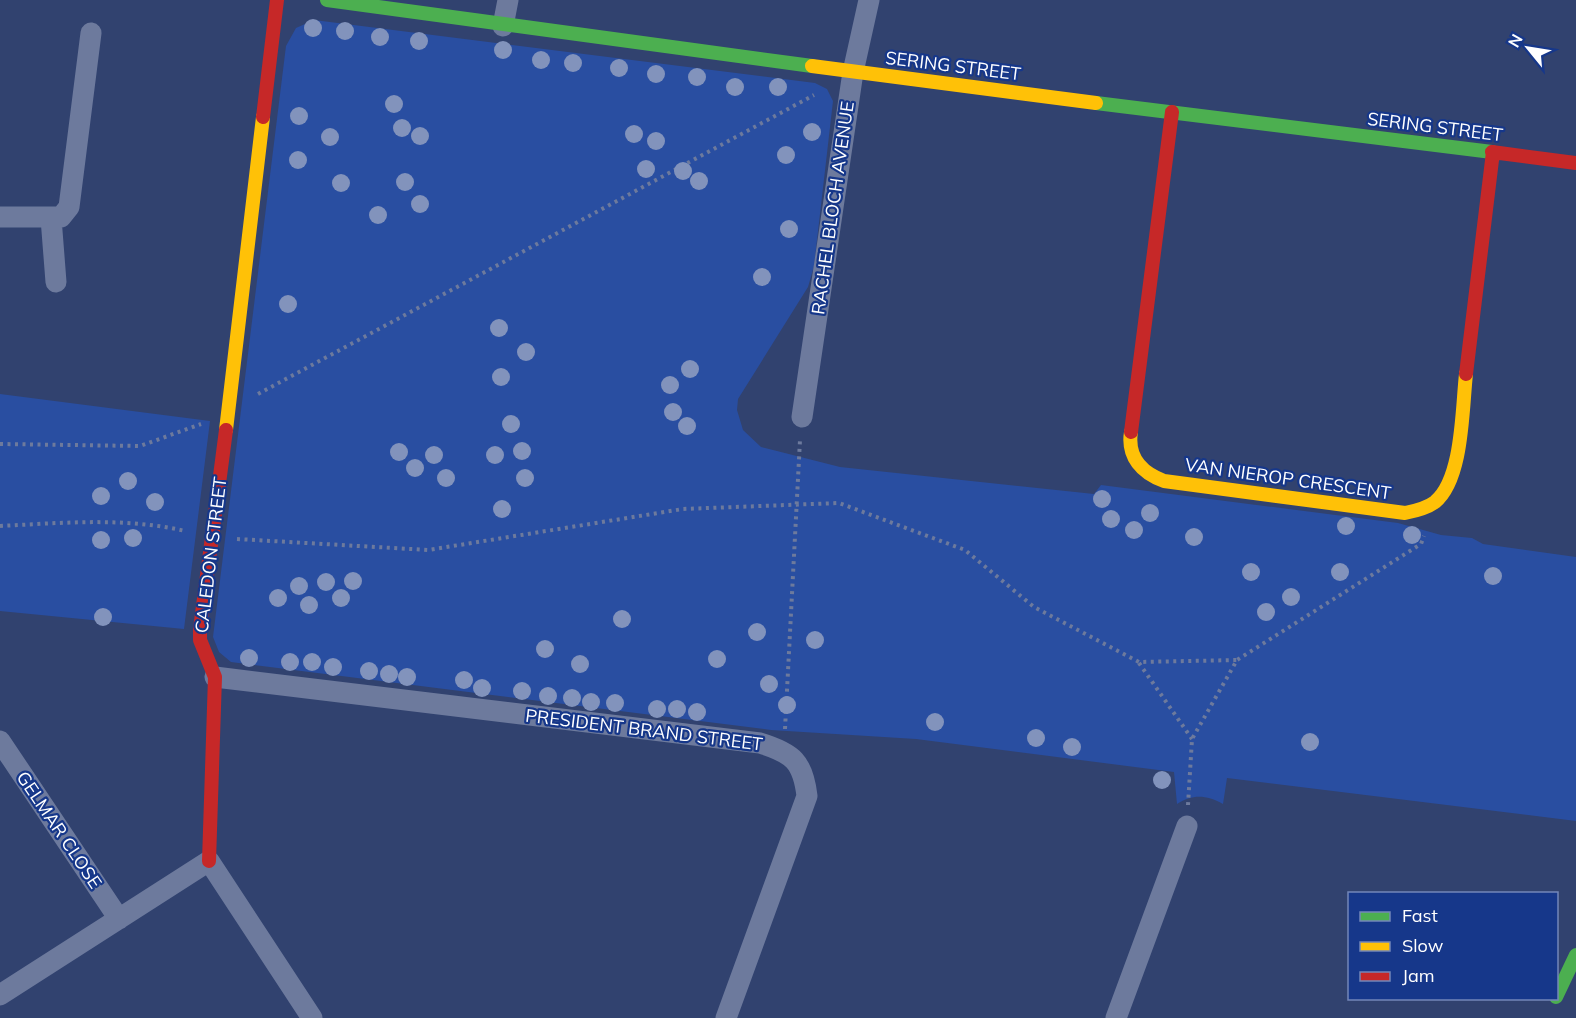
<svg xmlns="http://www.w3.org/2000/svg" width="1576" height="1018" viewBox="0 0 1576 1018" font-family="Mulish,sans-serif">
<rect width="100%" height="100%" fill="#31426f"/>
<path fill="#294ea1" d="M314,20L815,83L827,89L833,101L814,266L808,287L738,399L737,410L743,430L761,447L773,450L840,467L1094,494L1101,485L1398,523L1441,535L1472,538L1483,544L1576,557V821L1227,778L1223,804C1206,795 1193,794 1177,804L1174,772L916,739L771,730L231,662L219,652L213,637L286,46L296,28Z
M0,394L210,421L184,629L0,611Z"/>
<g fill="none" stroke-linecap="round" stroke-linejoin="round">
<path stroke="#6d7a9d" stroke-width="4" stroke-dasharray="3 4.5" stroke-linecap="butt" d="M258,394L814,95
M0,444L140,446L201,424
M0,526C60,523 126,517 185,531
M237,539L428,550L683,509L839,503L965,550L1034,607L1139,662L1237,660
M1139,663L1192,739
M785,729L800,440
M1188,805L1192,739L1237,660L1421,544L1424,536"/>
<path stroke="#6d7a9d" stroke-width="21" d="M503,26L508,0
M0,217H61L69,207L91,33
M51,218L56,282
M802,417L853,72L869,0
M215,677L760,743C793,753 803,762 807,796L726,1018
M0,741L119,919
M0,995L209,861L312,1018
M1116,1018L1187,826"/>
<path stroke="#4caf50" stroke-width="14" d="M327,0L812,66
M1096,103L1492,152
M1556,997L1576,955"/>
<path stroke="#ffc107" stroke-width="14" d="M812,66L1096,103
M226,430L263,117
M1131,432C1127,457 1142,473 1164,481L1405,513C1415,511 1427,508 1435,502C1463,479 1462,409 1466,374"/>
<path stroke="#c62828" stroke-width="14" d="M263,117L277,0
M1492,152L1576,163
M1466,374L1493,152
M1131,432L1172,112
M209,861L215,677L200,640V629L226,430"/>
</g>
<g fill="#8293bc">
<circle cx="313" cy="28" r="9"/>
<circle cx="345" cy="31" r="9"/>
<circle cx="380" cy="37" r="9"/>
<circle cx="419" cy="41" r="9"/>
<circle cx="503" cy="50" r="9"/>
<circle cx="541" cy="60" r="9"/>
<circle cx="573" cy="63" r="9"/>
<circle cx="619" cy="68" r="9"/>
<circle cx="656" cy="74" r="9"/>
<circle cx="697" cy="77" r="9"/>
<circle cx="735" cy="87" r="9"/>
<circle cx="778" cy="87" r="9"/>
<circle cx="394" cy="104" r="9"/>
<circle cx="299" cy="116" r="9"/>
<circle cx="402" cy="128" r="9"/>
<circle cx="812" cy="132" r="9"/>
<circle cx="634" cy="134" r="9"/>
<circle cx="420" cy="136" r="9"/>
<circle cx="330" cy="137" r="9"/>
<circle cx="656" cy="141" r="9"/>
<circle cx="786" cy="155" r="9"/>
<circle cx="298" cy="160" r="9"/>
<circle cx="646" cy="169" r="9"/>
<circle cx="683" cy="171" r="9"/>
<circle cx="699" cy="181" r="9"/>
<circle cx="405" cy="182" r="9"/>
<circle cx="341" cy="183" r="9"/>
<circle cx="420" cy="204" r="9"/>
<circle cx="378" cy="215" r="9"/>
<circle cx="789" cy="229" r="9"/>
<circle cx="762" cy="277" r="9"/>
<circle cx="288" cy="304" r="9"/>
<circle cx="499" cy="328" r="9"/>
<circle cx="526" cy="352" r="9"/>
<circle cx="690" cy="369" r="9"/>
<circle cx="501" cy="377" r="9"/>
<circle cx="670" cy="385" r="9"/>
<circle cx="673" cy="412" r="9"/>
<circle cx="511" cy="424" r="9"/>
<circle cx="687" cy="426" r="9"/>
<circle cx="522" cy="451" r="9"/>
<circle cx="399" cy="452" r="9"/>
<circle cx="434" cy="455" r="9"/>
<circle cx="495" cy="455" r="9"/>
<circle cx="415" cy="468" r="9"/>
<circle cx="446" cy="478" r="9"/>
<circle cx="525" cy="478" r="9"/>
<circle cx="128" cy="481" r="9"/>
<circle cx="101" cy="496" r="9"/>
<circle cx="1102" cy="499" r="9"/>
<circle cx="155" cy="502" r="9"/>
<circle cx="502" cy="509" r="9"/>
<circle cx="1150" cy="513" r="9"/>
<circle cx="1111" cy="519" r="9"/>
<circle cx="1346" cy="526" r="9"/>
<circle cx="1134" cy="530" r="9"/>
<circle cx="1412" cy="535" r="9"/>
<circle cx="1194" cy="537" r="9"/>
<circle cx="133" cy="538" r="9"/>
<circle cx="101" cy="540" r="9"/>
<circle cx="1251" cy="572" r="9"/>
<circle cx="1340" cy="572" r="9"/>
<circle cx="1493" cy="576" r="9"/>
<circle cx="353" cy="581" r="9"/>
<circle cx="326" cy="582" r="9"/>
<circle cx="299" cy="586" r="9"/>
<circle cx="1291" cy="597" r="9"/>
<circle cx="278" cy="598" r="9"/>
<circle cx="341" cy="598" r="9"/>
<circle cx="309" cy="605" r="9"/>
<circle cx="1266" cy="612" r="9"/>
<circle cx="103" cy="617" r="9"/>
<circle cx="622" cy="619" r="9"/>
<circle cx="757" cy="632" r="9"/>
<circle cx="815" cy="640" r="9"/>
<circle cx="545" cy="649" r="9"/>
<circle cx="249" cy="658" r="9"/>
<circle cx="717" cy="659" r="9"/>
<circle cx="290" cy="662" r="9"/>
<circle cx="312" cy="662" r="9"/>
<circle cx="580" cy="664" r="9"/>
<circle cx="333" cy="667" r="9"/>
<circle cx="369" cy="671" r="9"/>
<circle cx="389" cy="674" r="9"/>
<circle cx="407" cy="677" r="9"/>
<circle cx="464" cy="680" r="9"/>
<circle cx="769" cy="684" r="9"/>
<circle cx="482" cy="688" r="9"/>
<circle cx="522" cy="691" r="9"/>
<circle cx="548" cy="696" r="9"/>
<circle cx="572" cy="698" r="9"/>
<circle cx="591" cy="702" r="9"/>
<circle cx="615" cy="703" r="9"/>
<circle cx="787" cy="705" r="9"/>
<circle cx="657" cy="709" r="9"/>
<circle cx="677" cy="709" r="9"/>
<circle cx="697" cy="712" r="9"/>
<circle cx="935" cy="722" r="9"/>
<circle cx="1036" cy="738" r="9"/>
<circle cx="1310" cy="742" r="9"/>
<circle cx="1072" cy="747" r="9"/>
<circle cx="1162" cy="780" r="9"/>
</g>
<g text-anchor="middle" stroke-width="4.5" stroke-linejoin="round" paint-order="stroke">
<g font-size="18" fill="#fff" stroke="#16378a">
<text transform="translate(953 66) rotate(7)" y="6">SERING STREET</text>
<text transform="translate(1435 127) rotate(7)" y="6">SERING STREET</text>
<text transform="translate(833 208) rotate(-82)" y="6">RACHEL BLOCH AVENUE</text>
<text transform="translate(1288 479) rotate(8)" y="6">VAN NIEROP CRESCENT</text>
<text transform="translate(211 555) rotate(-83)" y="6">CALEDON STREET</text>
<text transform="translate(644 730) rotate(7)" y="6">PRESIDENT BRAND STREET</text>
<text transform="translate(59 830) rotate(56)" y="6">GELMAR CLOSE</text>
</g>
</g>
<rect x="1348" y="892" width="210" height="108" fill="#16378a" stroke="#7387b9" stroke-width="1.5"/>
<rect x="1360" y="912" width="30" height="9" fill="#4caf50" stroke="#7387b9" stroke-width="1.5"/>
<text x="1402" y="922" font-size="18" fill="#ffffff">Fast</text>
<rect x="1360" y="942" width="30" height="9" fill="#ffc107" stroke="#7387b9" stroke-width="1.5"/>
<text x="1402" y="952" font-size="18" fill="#ffffff">Slow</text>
<rect x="1360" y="972" width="30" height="9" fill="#c62828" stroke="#7387b9" stroke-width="1.5"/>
<text x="1402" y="982" font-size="18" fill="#ffffff">Jam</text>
<g transform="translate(1528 48) rotate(300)" stroke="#16378a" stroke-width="4.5" paint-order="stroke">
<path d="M0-4.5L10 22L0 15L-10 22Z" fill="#ffffff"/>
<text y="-9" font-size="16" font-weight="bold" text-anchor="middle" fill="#ffffff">N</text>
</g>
</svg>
